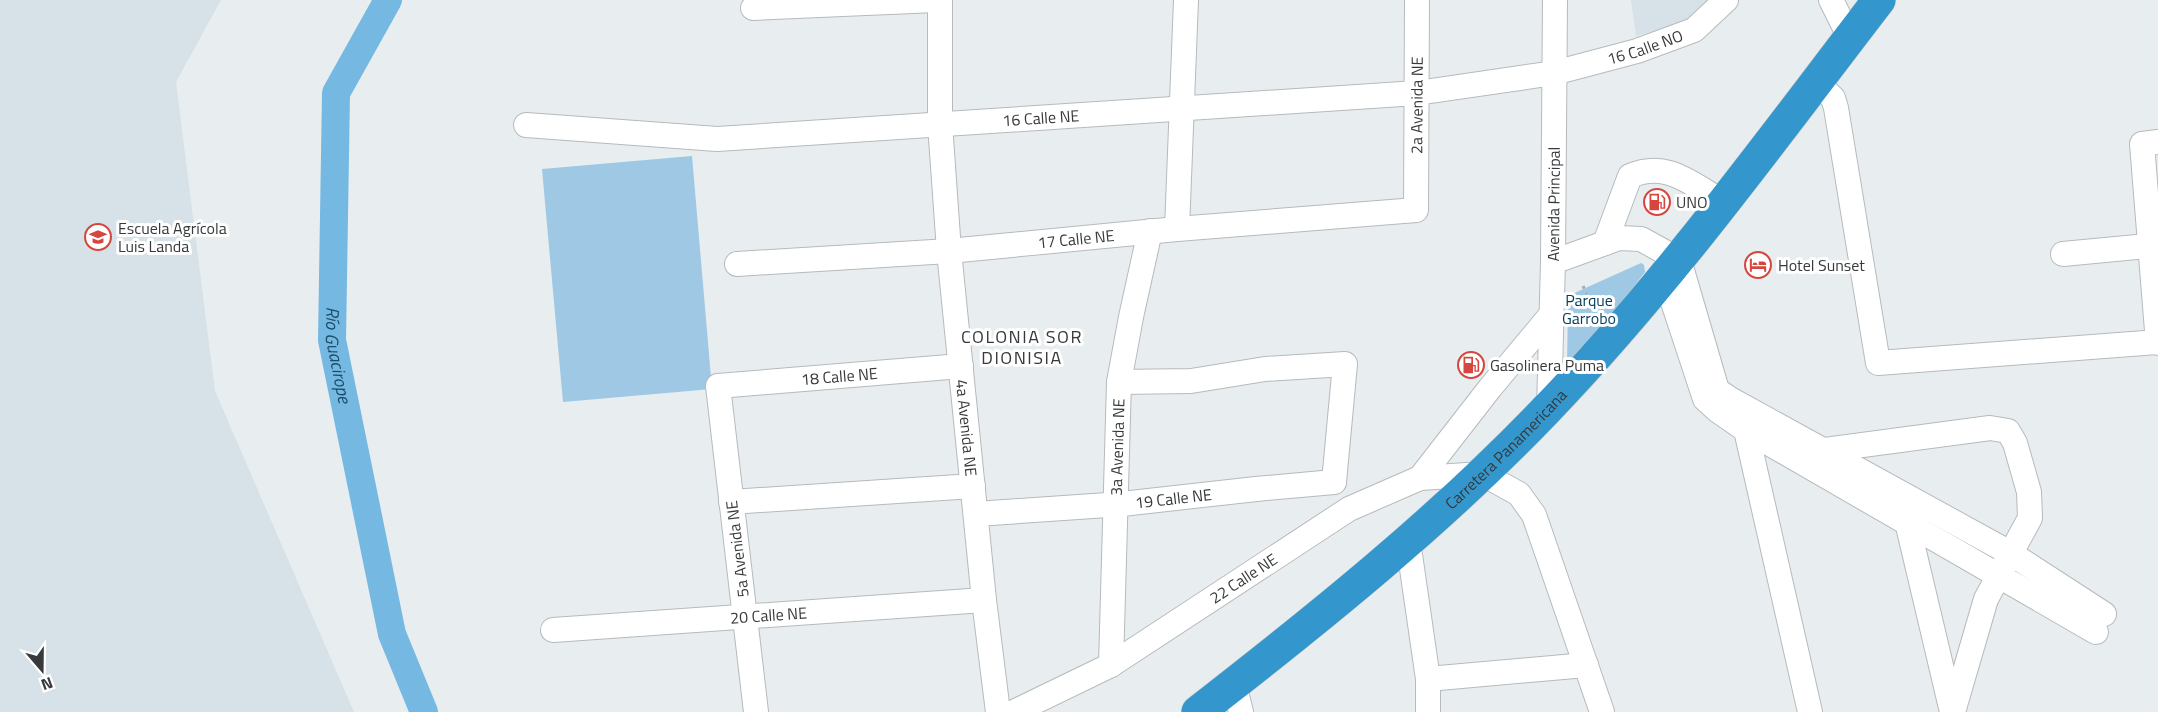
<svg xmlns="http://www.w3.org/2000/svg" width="2158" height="712" viewBox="0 0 2158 712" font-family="'Titillium Web',sans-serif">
<rect width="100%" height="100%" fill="#e8edf0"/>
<path fill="#d6e2e8" d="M0,0H221L176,82L215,391L354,712H0Z
M1631,0H1713L1684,23L1636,36Z"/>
<path fill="#9ec8e4" d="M692,156L712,389L563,402L542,169Z
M1641,263L1644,265L1645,272L1570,369L1567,368L1568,301L1570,295Z"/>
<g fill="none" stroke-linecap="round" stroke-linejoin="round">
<path stroke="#75b8e1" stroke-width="28" id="s1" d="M388,0L336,93L332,340L392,634L424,712"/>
<defs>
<g id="minor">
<path id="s2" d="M940,0V124L949,251L984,600L998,712"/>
<path d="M1831,0L1850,38"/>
<path d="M753,8L936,0"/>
<path d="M1816,82L1833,98L1836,108L1878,363L2158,342"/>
<path id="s3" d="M526,125L717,139L1417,93L1554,73L1637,51L1694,30L1726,0"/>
<path d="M2158,142L2142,144L2158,343"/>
<path d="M1177,229L1186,0"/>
<path d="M1605,243L1630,176C1668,160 1691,184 1723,202"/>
<path d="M2063,254L2158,245"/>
<path d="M1553,262L1619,238L1641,239L1679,260L1717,390L1730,399L2010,553L2104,614"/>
<path id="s4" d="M737,264L949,251L1177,229L1416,210L1417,0"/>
<path d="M1665,278L1705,399L1717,410L1746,430L2096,632"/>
<path d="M1119,382L1191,381L1265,369L1345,364L1334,482"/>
<path id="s5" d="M1549,408L1553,262L1555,0"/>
<path d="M1746,430L1810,712"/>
<path d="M1825,450L1990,428L2008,431L2015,443L2029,492L2030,518L1986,599L1953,712"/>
<path d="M1420,478L1490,388L1550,316"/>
<path d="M731,502L973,486"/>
<path id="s6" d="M976,514L1122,504L1256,489L1334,482"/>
<path d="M1907,522L1952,712"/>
<path d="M1408,541L1428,679V712"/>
<path id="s7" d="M553,630L984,600"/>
<path id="s8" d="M1111,665L1119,382L1131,317L1150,231"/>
<path d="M1428,679L1586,665"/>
<path d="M1234,684L1241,712"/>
<path id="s9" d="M756,712L718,386L961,366"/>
<path id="s10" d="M1014,712L1111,665L1349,509L1420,478L1483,474L1519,494L1534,515L1602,712"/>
</g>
<g id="highway">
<path id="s11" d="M1198,712C1319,618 1441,520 1547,409C1669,282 1772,139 1879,0"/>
</g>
</defs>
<use href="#minor" stroke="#b6babd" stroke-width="26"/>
<use href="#highway" stroke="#c7c8c8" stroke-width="34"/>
<path stroke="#a9adaf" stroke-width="3" stroke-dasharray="3 4.5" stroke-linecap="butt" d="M1583,286L1587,294"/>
<use href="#minor" stroke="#fff" stroke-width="24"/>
<use href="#highway" stroke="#3396cc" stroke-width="33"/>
</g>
<defs>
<symbol id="fuel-ring" viewBox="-11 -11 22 22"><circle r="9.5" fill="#fff" stroke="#d5463e" stroke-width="1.5"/><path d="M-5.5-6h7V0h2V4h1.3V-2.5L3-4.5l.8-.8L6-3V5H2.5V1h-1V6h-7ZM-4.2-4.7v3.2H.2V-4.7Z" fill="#d5463e"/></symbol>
<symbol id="university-ring" viewBox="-11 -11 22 22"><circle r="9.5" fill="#fff" stroke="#d5463e" stroke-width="1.5"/><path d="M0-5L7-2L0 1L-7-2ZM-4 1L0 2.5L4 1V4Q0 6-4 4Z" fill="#d5463e"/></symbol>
<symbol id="hotel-ring" viewBox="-11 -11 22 22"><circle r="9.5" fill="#fff" stroke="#d5463e" stroke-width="1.5"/><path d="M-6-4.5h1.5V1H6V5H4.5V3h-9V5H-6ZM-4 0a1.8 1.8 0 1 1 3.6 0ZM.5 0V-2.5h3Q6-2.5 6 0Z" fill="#d5463e"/></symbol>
</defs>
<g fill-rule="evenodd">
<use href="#fuel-ring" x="1642" y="187" width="30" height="30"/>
<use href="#university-ring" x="83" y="222" width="30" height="30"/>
<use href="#hotel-ring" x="1743" y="250" width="30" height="30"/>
<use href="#fuel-ring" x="1456" y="350" width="30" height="30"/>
</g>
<g text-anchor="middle" stroke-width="6" stroke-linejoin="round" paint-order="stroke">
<g font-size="16" fill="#37393a" stroke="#fff">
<text dy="6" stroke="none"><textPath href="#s3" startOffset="1126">16 Calle NO</textPath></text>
<text dy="6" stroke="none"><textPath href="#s4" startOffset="786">2a Avenida NE</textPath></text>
<text dy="6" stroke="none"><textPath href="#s3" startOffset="516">16 Calle NE</textPath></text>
<text dy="6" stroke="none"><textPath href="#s5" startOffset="204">Avenida Principal</textPath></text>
<text dy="6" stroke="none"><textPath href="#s4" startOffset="340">17 Calle NE</textPath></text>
<text dy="6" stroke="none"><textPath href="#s9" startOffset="450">18 Calle NE</textPath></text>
<text dy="6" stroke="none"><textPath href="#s2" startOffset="429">4a Avenida NE</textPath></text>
<text dy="6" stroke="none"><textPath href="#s8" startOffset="218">3a Avenida NE</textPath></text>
<text dy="6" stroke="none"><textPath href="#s11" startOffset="405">Carretera Panamericana</textPath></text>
<text dy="6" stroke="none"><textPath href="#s6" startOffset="198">19 Calle NE</textPath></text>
<text transform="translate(737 549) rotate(-97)" y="6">5a Avenida NE</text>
<text dy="6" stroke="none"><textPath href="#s10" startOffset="266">22 Calle NE</textPath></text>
<text dy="6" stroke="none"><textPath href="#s7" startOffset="216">20 Calle NE</textPath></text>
</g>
<g font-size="16" fill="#37393a" stroke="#fff" text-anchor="start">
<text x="1676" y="208">UNO</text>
<text x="118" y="234">Escuela Agrícola<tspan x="118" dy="18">Luis Landa</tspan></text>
<text x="1778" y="271">Hotel Sunset</text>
<text x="1490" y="371">Gasolinera Puma</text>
</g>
<g font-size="16" fill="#043d59" stroke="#fff">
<text x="1589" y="306">Parque<tspan x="1589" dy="18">Garrobo</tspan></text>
</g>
<g font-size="18" letter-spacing="1.5" fill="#37393a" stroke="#fff">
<text x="1022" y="343">COLONIA SOR<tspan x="1022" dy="21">DIONISIA</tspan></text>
</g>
<g font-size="18" font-style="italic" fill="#194d6a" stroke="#fff">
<text dy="6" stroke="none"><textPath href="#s1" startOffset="369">Río Guacirope</textPath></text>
</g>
</g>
<g transform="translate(42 670) rotate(160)" stroke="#ffffff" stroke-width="4.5" paint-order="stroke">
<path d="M0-4.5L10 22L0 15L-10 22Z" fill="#37393a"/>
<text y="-9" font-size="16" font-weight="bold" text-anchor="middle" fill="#37393a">N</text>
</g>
</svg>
